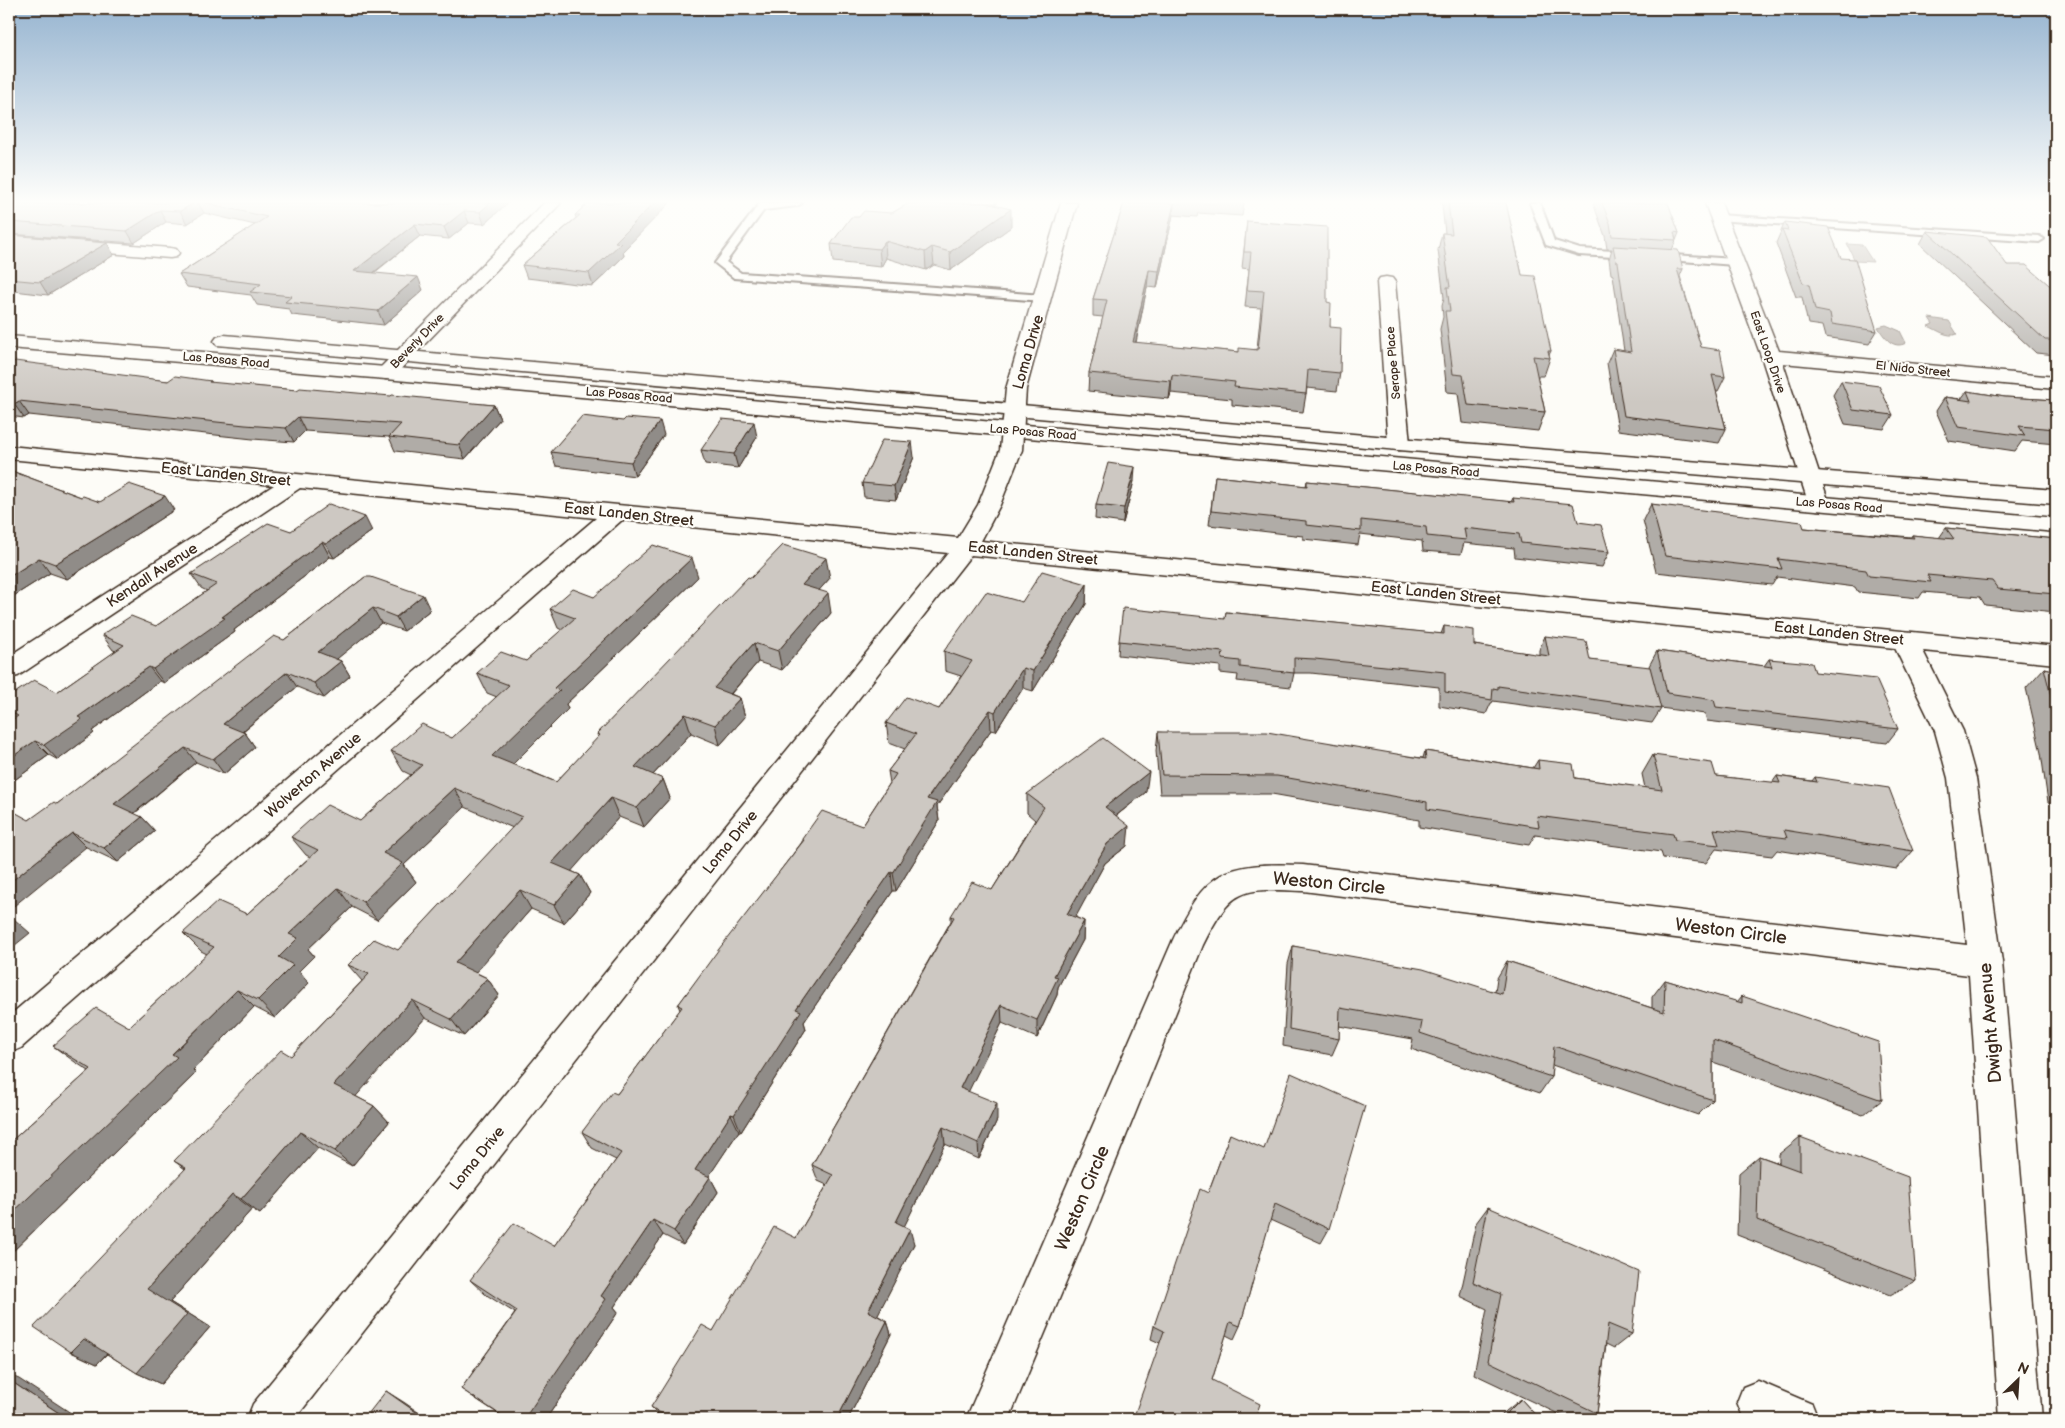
<svg xmlns="http://www.w3.org/2000/svg" width="2065" height="1428" viewBox="0 0 2065 1428" font-family="'Balsamiq Sans',sans-serif">
<rect width="100%" height="100%" fill="#fdfcf7"/>
<filter id="ink" filterUnits="userSpaceOnUse"><feTurbulence type="fractalNoise" baseFrequency=".02" numOctaves="2"/><feDisplacementMap in="SourceGraphic" scale="10" xChannelSelector="R" yChannelSelector="G"/><feConvolveMatrix kernelMatrix="1 2 1 2 8 2 1 2 1" color-interpolation-filters="sRGB"/></filter>
<g filter="url(#ink)">
<path fill="#bbb4ad" stroke="#887d74" d="M1847,244L1862,245L1873,262L1855,261Z
M1929,318L1949,321L1957,334C1947,338 1938,330 1928,326L1933,324Z
M1886,325L1900,331L1906,343C1893,350 1884,337 1878,327Z"/>
<g fill="none" stroke-linecap="round" stroke-linejoin="round">
<defs>
<path id="lane" d="M760,203H802L797,206L764,210L726,262L741,273L1043,295L1048,298L1043,301L734,278L715,263Z
M1530,203H1540L1554,241L1580,249L1631,252L1636,255L1631,258L1579,255L1546,245Z
M1719,215L2039,236L2044,239L2039,242L1716,220V216Z
M1658,254L1735,259L1740,262L1735,265L1654,259V255Z"/>
<path id="street" d="M544,203H561L393,377L386,379L379,377L376,373L379,369Z
M1061,203H1077L1026,389L1022,450L1000,505L981,541L2056,646V664L1923,651L1963,731L1976,778L2002,962L2042,1419H1999L1969,975L1303,891C1241,888 1232,887 1203,945L1095,1213L1009,1419H966L1172,942C1206,870 1224,862 1303,865L1967,945L1948,778L1935,731L1895,648L971,555L295,1419H247L253,1404L948,553L622,520L21,1048L9,1053V1016L596,518L300,488L18,676L9,678V656L274,485L9,459V446L958,538L978,505L1000,450L1006,389Z
M1705,203H1721L1779,351L2056,377V389L1783,363L1829,503L1826,508L1818,510L1810,508L1761,356Z
M9,235L170,248L176,249L179,253L176,257L170,258L9,245Z
M1386,277L1392,278L1395,282L1410,444L1407,449L1399,450L1391,449L1388,444L1377,282L1380,278Z
M1758,1381L1812,1404L1818,1419H1748L1743,1417L1737,1402L1743,1387Z"/>
<path id="secondary" d="M224,335L1399,438L2056,490V504L1399,450L217,345L214,341L217,337Z
M9,336L386,367L2056,518V532L386,379L9,348Z"/>
</defs>
<use href="#lane" stroke="#3b2a1e" stroke-width="4"/>
<use href="#street" stroke="#3b2a1e" stroke-width="3"/>
<use href="#secondary" stroke="#3b2a1e" stroke-width="3"/>
<use href="#lane" fill="#fdfcf7" fill-rule="evenodd"/>
<use href="#street" fill="#fdfcf7" fill-rule="evenodd"/>
<use href="#secondary" fill="#fdfcf7" fill-rule="evenodd"/>
</g>
<path fill="#b0aca7" stroke="#3b2a1e" d="M9,203H508L484,224L469,223L449,239L420,236L374,273L423,290L384,325L292,315L289,309L257,305L251,295L187,287L179,274L255,225L204,213L187,224L166,222L134,243L9,234Z
M588,203L623,251L624,256L593,286L527,278L522,265L576,218L575,215Z
M909,203H998L994,205L1011,227L951,270L934,265L926,270L886,258L881,267L833,262L831,244L859,217L892,213Z
M1124,203H1244L1242,216L1198,213L1197,217L1173,215L1157,288L1147,287L1136,343L1239,352L1257,349L1261,308L1245,307L1249,269L1242,268L1247,221L1327,302L1330,327L1340,373L1337,391L1307,388L1303,412L1232,405V399L1171,393L1169,399L1088,391L1089,373L1103,317L1093,316V299Z
M1440,203H1506L1522,275L1551,351L1549,355L1550,358L1544,376H1537L1545,412L1538,431L1462,423L1458,393L1447,392L1440,329L1443,317L1442,305L1444,298L1438,250L1442,233H1445L1442,205Z
M1593,203H1668L1679,233L1672,250L1683,269L1680,276L1701,347L1725,377L1718,391H1716L1726,429L1719,443L1618,430L1607,363L1613,349L1624,351L1613,275L1611,274L1609,259L1612,249H1607L1605,236Z
M1785,222L1877,331L1869,344L1825,337L1822,326L1808,324L1802,297H1796L1776,243Z
M1927,231L2007,265L2056,291V355L2036,353L1920,244Z
M9,235L114,255L48,295L14,291L9,294Z
M9,365L168,381H211L212,383L297,390L494,405L500,419L465,459L395,451L389,437L305,431L294,442L253,439L29,415L24,418L9,416Z
M1841,381L1893,415L1884,429L1845,424L1833,395Z
M1967,391L2005,397L2056,400V444L2022,441L2015,451L1949,441L1936,411L1945,397L1961,399Z
M664,435L635,476L556,466L551,452Z
M757,437L738,468L705,464L701,450Z
M914,457L896,500L864,497L862,483Z
M9,470L81,497L100,502L174,510L67,579L50,573L12,597L9,595Z
M1215,476L1306,486L1307,481L1511,502L1513,498L1578,522L1609,552L1602,567L1515,557L1514,548L1464,543L1461,554L1423,551L1422,541L1360,534L1358,545L1303,539V536L1209,525Z
M1134,481L1123,523L1095,519L1096,505Z
M1651,504L1804,528L1911,537L1912,535L1939,538L1946,528L2056,539V612L1985,605L1980,597L1923,592L1919,598L1858,592L1855,587L1777,577L1772,585L1656,572L1643,520Z
M291,531H372L334,558L330,557L234,630L235,632L164,683L160,681L92,731L94,733L58,760L49,755L9,784V722L11,720L9,718V697L57,692L116,651L113,650L102,635L156,626L207,591L201,588L191,574Z
M365,577L430,610L404,631L381,623L336,659L341,661L350,676L324,698L297,687L242,732L245,733L255,747L224,774L196,762L134,814L142,817L155,831L118,862L29,820L57,804L284,640Z
M698,577L566,704L568,709L513,764L556,782L598,738L597,734L751,578H830L819,590L831,613L782,670L758,662L731,694L740,698L745,717L720,745L691,733L653,775L663,779L670,798L644,827L619,817L571,871L580,875L590,893L564,923L531,909L475,972L487,978L499,995L464,1036L425,1018L355,1096L374,1106L389,1122L352,1166L318,1148L260,1214L252,1209L170,1302L210,1327L161,1384L137,1373L107,1354L97,1364L71,1352L185,1169L174,1161L291,1056L362,981L348,965L398,950L513,828L465,807L404,865L416,882L377,920L352,907L308,949L314,956L299,971L309,983L275,1018L254,1007L193,1070L196,1073L9,1255V1143L89,1071L75,1062L53,1046L129,1027L207,954L201,951L183,933L247,914L310,857L306,855L291,837L360,821L411,775L403,771L391,751L452,738L497,697L487,693L477,673L526,661L562,630L558,628L550,609L594,597Z
M1087,584L1086,604L1033,691L1023,688L996,731L991,730L937,806L939,821L896,891H893L804,1022L806,1029L741,1132L739,1131L708,1177H710L718,1192L683,1245L663,1235L614,1307L618,1312L546,1419H506L461,1389L515,1313L485,1294L470,1280L554,1246L616,1160L592,1148L582,1132L617,1094L680,1010L678,1005L802,842V839L862,826L890,783L888,771L905,749L889,743L886,723L939,709L961,676L945,671L944,651L1022,602Z
M1226,612L1441,634L1444,626L1474,645L1539,655V650L1545,636L1590,660L1652,676L1649,666L1657,651L1764,666L1769,659L1815,672L1898,729L1887,743L1707,721L1705,714L1660,708L1661,709L1652,723L1493,701L1492,703H1491L1486,714L1439,706V687L1311,673H1294L1291,687L1237,681L1238,675L1220,673V666L1118,655L1119,641L1225,619Z
M2044,668L2056,671V804L2048,802L2041,753L2026,688Z
M1158,732L1423,758L1425,751L1533,768L1538,760L1575,778L1645,788L1642,774L1653,755L1716,776L1772,783L1777,776L1812,781L1815,777L1913,851L1897,869L1777,850L1772,856L1716,849L1706,863L1663,858L1661,852L1535,835L1529,845L1419,827V820L1272,794H1160L1156,751Z
M1146,792L1116,816L1127,846L1105,863L1075,917L1084,921L1083,940L1058,987L1057,995L1037,1038L1002,1023L968,1091L997,1120L979,1159L945,1144L904,1226L914,1244L877,1315L887,1321L891,1334L848,1419H664L662,1418L651,1407L713,1331L796,1238L827,1185L818,1181L812,1165L951,921V916L992,890L1035,820L1027,813V794Z
M1293,946L1495,992L1497,978L1507,961L1652,1008V997L1665,980L1737,1002L1742,996L1882,1100L1863,1115L1713,1062V1100L1698,1115L1552,1065L1551,1077L1540,1093L1411,1049L1413,1039L1339,1026V1039L1332,1055L1283,1046L1288,964Z
M1230,1134L1329,1229L1321,1243L1270,1220L1240,1326L1234,1339L1226,1335L1212,1380L1255,1419L1160,1343L1151,1339L1154,1326L1208,1193Z
M1800,1137L1916,1281L1890,1295L1737,1235L1739,1173L1759,1156L1779,1163V1154Z
M1488,1207L1632,1334L1614,1348L1606,1344L1597,1413L1588,1419H1569L1474,1374L1487,1309L1460,1296L1476,1223Z
M1521,1399L1539,1419H1498L1506,1411Z"/>
<path fill="#908c88" stroke="#3b2a1e" d="M194,203H198L204,213L187,224L180,211Z
M490,203H508L484,224L480,212Z
M654,203H670L623,251L624,256L593,286L589,273L615,242Z
M975,203H998L976,217Z
M1174,203L1173,215L1157,288L1159,271Z
M1011,209V227L951,270L950,252Z
M160,210L166,222L134,243L127,231Z
M464,211L469,223L449,239L444,227Z
M415,224L420,236L359,284L354,271Z
M885,241L886,258L881,267L879,249Z
M107,243L114,255L48,295L40,282Z
M932,247L934,265L926,270L925,252Z
M1149,270L1147,287L1132,360L1133,342Z
M418,277L423,290L384,325L378,311Z
M9,284L14,291L9,294Z
M1172,375L1171,393L1169,399L1171,381Z
M19,401L29,415L24,418L14,404Z
M494,405L500,419L465,459L459,445Z
M298,417L305,431L294,442L286,428Z
M660,421L664,435L635,476L631,462Z
M754,422L757,437L738,468L734,454Z
M912,442L914,457L896,500L894,486Z
M1135,467L1134,481L1123,523L1124,508Z
M165,496L174,510L67,579L55,564Z
M365,517L372,531L334,558L326,544Z
M322,542L330,557L234,630L235,632L164,683L153,669Z
M39,558L50,573L12,597L9,593V577Z
M692,558L698,577L566,704L568,709L502,775L492,756L554,688Z
M826,558L830,578L806,605L802,585Z
M1087,584L1086,604L1033,691V671Z
M828,593L831,613L782,670L778,651Z
M423,595L430,610L404,631L396,617Z
M373,608L381,623L327,667L318,652Z
M754,643L758,662L719,707L714,688Z
M341,661L350,676L324,698L314,683Z
M149,667L160,681L92,731L94,733L58,760L44,745L78,717Z
M1023,668V688L996,731L995,712Z
M287,672L297,687L234,738L223,724Z
M740,698L745,717L720,745L715,725Z
M990,710L991,730L937,806L939,821L896,891L893,873L927,799Z
M685,714L691,733L642,787L635,767Z
M245,733L255,747L224,774L213,759Z
M35,741L49,755L9,784V759Z
M185,748L196,762L127,819L114,804Z
M1149,772L1146,792L1103,826L1105,807Z
M663,779L670,798L644,827L637,808Z
M454,788L465,807L404,865L416,882L377,920L363,902L383,853Z
M611,798L619,817L562,882L552,863Z
M142,817L155,831L118,862L104,848Z
M1129,826L1127,846L1105,863L1067,933V914L1107,844Z
M72,833L86,847L9,910V883Z
M891,872L893,891L804,1022L806,1029L741,1132L734,1115L796,1009Z
M580,875L590,893L564,923L554,905Z
M338,888L352,907L308,949L314,956L299,971L309,983L275,1018L258,1000L289,934Z
M520,890L531,909L468,981L455,963Z
M14,919L30,933L9,950V923Z
M1084,921L1083,940L1058,987L1057,995L1037,1038V1020L1054,976Z
M487,978L499,995L464,1036L451,1019Z
M237,990L254,1007L193,1070L196,1073L9,1255V1216Z
M412,1000L425,1018L351,1102L334,1085Z
M1001,1005L1002,1023L962,1105L960,1088Z
M997,1103V1120L979,1159L978,1143Z
M374,1106L389,1122L352,1166L335,1151Z
M731,1114L739,1131L703,1185L695,1170Z
M943,1127L945,1144L899,1237L896,1222Z
M300,1132L318,1148L260,1214L241,1199Z
M710,1177L718,1192L683,1245L674,1231Z
M232,1194L252,1209L170,1302L210,1327L161,1384L137,1373L147,1289Z
M653,1220L663,1235L614,1307L618,1312L546,1419H524L601,1296Z
M910,1229L914,1244L873,1324L868,1311Z
M887,1321L891,1334L848,1419H837Z
M84,1339L109,1351L97,1364L71,1352Z
M9,1375L19,1379L80,1419H68L9,1380Z
M386,1391L405,1403L428,1419H426Z"/>
<path fill="#cdc8c2" stroke="#3b2a1e" d="M9,203H194L180,211L160,210L127,231L9,222Z
M206,203H490L480,212L464,211L444,227L415,224L354,271L418,277L378,311L285,302L292,296L250,292L261,284L179,274L267,217Z
M588,203H654L615,242L621,243L589,273L522,265L580,215H575Z
M909,203H986L1011,209L950,252L932,247L925,252L885,241L879,249L831,244L851,217H859L864,211L892,213Z
M1124,203H1174L1159,271L1149,270L1133,342L1239,352V348L1258,350L1264,291L1247,290L1251,252H1244L1247,221L1327,227V302L1331,303L1330,327L1341,328L1340,373L1308,370L1306,394L1234,387L1235,382L1172,375L1171,381L1089,373L1107,300L1093,299Z
M1448,203H1506L1522,275L1535,276L1551,351H1548L1550,358L1533,356L1545,412L1468,405L1463,375L1453,374L1445,311H1450L1447,287H1450L1442,233L1452,234Z
M1602,203H1668L1679,233L1674,232L1676,240L1612,236L1610,223Z
M1785,222L1828,227L1841,258L1855,259L1877,331L1832,324L1830,313L1815,310L1809,284L1803,283L1782,230L1788,231Z
M1927,231L1987,237L2007,265H2026L2056,291V340H2045Z
M9,235L107,243L40,282L9,279Z
M1613,246L1678,250L1683,269H1677L1701,347L1720,350L1725,377L1712,375L1726,429L1624,416L1613,349L1631,352L1618,262L1616,261Z
M15,361L168,381L175,376L211,381L209,382L297,390L300,388L391,396L392,395L494,405L459,445L389,437L401,424L298,417L286,428L245,425L19,401L14,404L9,403V365Z
M1841,381L1879,386L1893,415L1853,410Z
M1967,391L2005,397L2056,400V429L2019,426L2025,436L1958,427L1945,397L1971,401Z
M582,416L623,421L626,418L660,421L631,462L551,452Z
M722,419L754,422L734,454L701,450Z
M882,440L912,442L894,486L862,483Z
M1108,463L1135,467L1124,508L1096,505Z
M9,470L81,497L83,496L100,502L129,484L165,496L55,564L39,558L9,577Z
M1215,476L1307,486V481L1514,502L1513,498L1573,504L1578,522L1601,525L1609,552L1521,543L1519,534L1464,528L1466,540L1427,536L1426,527L1361,520V531L1306,525V521L1211,511Z
M329,504L365,517L326,544L322,542L222,617L225,618L153,669L149,667L78,717L82,719L44,745L35,741L9,759V722L18,716L9,711V697L34,680L57,692L124,645L102,635L131,616L156,626L217,584L191,574L268,523L291,531Z
M1651,504L1802,522L1804,528L1914,538L1912,535L1954,539L1946,528L2056,539V594L1998,589L1992,581L1927,575L1931,582L1869,576L1866,570L1778,559L1782,569L1665,556Z
M653,545L692,558L554,688L560,690L492,756L556,782L600,735L597,734L748,577L751,578L783,545L826,558L802,585L828,593L778,651L754,643L714,688L740,698L715,725L685,714L635,767L663,779L637,808L611,798L552,863L580,875L554,905L520,890L455,963L487,978L451,1019L412,1000L334,1085L374,1106L335,1151L300,1132L241,1199L232,1194L147,1289L187,1314L137,1373L84,1339L71,1352L34,1327L186,1168L174,1161L281,1050L291,1056L369,974L348,965L374,939L398,950L522,817L454,788L383,853L403,863L363,902L338,888L289,934L298,938L279,957L293,965L258,1000L237,990L172,1054L177,1057L9,1216V1143L91,1069L53,1046L96,1008L129,1027L214,947L183,933L218,901L247,914L318,850L291,837L327,805L360,821L422,765L391,751L422,724L452,738L509,685L477,673L501,652L526,661L575,618L550,609L573,589L594,597Z
M1042,571L1087,584L1033,671L1023,668L995,712L990,710L927,799L937,802L893,873L891,872L796,1009L801,1011L734,1115L731,1114L695,1170L710,1177L674,1231L653,1220L601,1296L606,1299L524,1419H507L461,1389L517,1311L470,1280L514,1223L554,1246L621,1153L582,1132L612,1092L617,1094L682,1007L678,1005L719,949L804,840L802,839L822,811L862,826L896,774L888,771L916,734L886,723L906,697L939,709L972,661L944,651L986,592L1022,602Z
M365,577H371L423,595L396,617L373,608L318,652L341,661L314,683L287,672L223,724L245,733L213,759L185,748L114,804L142,817L104,848L72,833L9,883V809L29,820L54,802L57,804L274,636L284,640Z
M1123,608L1225,619L1226,612L1444,634V626L1474,630V645L1549,656L1545,636L1586,641L1590,660L1650,667L1661,709L1498,686V689L1493,688L1492,700L1445,692V672L1315,659L1294,658V673L1240,667V661L1222,659L1223,652L1119,641Z
M1657,651L1772,667L1769,659L1812,663L1815,672L1876,679L1898,729L1716,707L1714,700L1667,693Z
M2044,668L2056,671V716Z
M1158,732H1267L1426,759L1425,751L1539,769L1538,760L1573,764L1575,778L1662,790L1653,755L1712,763L1716,776L1780,783L1777,776L1817,782L1815,777L1889,788L1913,851L1784,830L1787,838L1714,829L1719,845L1675,840L1673,834L1537,816L1539,827L1427,809V802L1277,776L1162,775Z
M1103,738L1149,772L1105,807L1129,826L1107,844L1067,914L1084,921L1054,976L1058,977L1037,1020L1001,1005L960,1088L997,1103L978,1143L943,1127L896,1222L910,1229L868,1311L887,1321L837,1419H670L651,1407L702,1325L713,1331L774,1227L796,1238L833,1175L812,1165L954,917L951,916L972,882L992,890L1044,807L1027,794Z
M9,916L14,919L9,923Z
M1293,946L1423,969L1502,994L1507,961L1664,1012L1665,980L1742,1003V996L1878,1042L1882,1100L1713,1040V1100L1554,1046L1551,1077L1420,1033L1422,1022L1340,1008L1339,1039L1289,1029Z
M1291,1073L1365,1106L1329,1229L1275,1204L1240,1326L1230,1322L1212,1380L1260,1404L1255,1419H1133L1164,1331L1154,1326L1200,1189L1208,1193L1230,1134L1264,1149Z
M1800,1137L1908,1177L1916,1281L1757,1220L1759,1156L1800,1171Z
M1488,1207L1639,1272L1632,1334L1608,1324L1597,1413L1488,1361L1501,1294L1473,1282Z
M9,1380L68,1419H9Z
M386,1391L426,1419H364Z
M1521,1399L1539,1419H1501Z"/>
</g>
<linearGradient id="sky" x2="0" y2="1"><stop stop-color="#96b4d0"/><stop offset="0.5" stop-color="#fefefb"/><stop offset="1" stop-color="#fefefb" stop-opacity="0"/></linearGradient>
<rect width="2065" height="403" fill="url(#sky)"/>
<g text-anchor="middle" stroke-width="4.5" stroke-linejoin="round" paint-order="stroke">
<g font-size="12" fill="#3b2a1e" stroke="#fdfcf7">
<text transform="translate(417 341) rotate(-46)" y="4">Beverly Drive</text>
<text transform="translate(1768 352) rotate(71)" y="4">East Loop Drive</text>
<text transform="translate(226 360) rotate(5)" y="4">Las Posas Road</text>
<text transform="translate(1393 363) rotate(-95)" y="4">Serape Place</text>
<text transform="translate(1913 369) rotate(6)" y="4">El Nido Street</text>
<text transform="translate(629 395) rotate(5)" y="4">Las Posas Road</text>
<text transform="translate(1033 432) rotate(5)" y="4">Las Posas Road</text>
<text transform="translate(1436 469) rotate(5)" y="4">Las Posas Road</text>
<text transform="translate(1839 505) rotate(5)" y="4">Las Posas Road</text>
</g>
<g font-size="15" fill="#3b2a1e" stroke="#fdfcf7">
<text transform="translate(1028 352) rotate(-74)" y="5">Loma Drive</text>
<text transform="translate(226 474) rotate(6)" y="5">East Landen Street</text>
<text transform="translate(629 514) rotate(6)" y="5">East Landen Street</text>
<text transform="translate(1033 553) rotate(6)" y="5">East Landen Street</text>
<text transform="translate(152 575) rotate(-33)" y="5">Kendall Avenue</text>
<text transform="translate(1436 593) rotate(6)" y="5">East Landen Street</text>
<text transform="translate(1839 633) rotate(6)" y="5">East Landen Street</text>
<text transform="translate(313 775) rotate(-41)" y="5">Wolverton Avenue</text>
<text transform="translate(730 842) rotate(-51)" y="5">Loma Drive</text>
<text transform="translate(477 1158) rotate(-51)" y="5">Loma Drive</text>
</g>
<g font-size="18" fill="#3b2a1e" stroke="#fdfcf7">
<text transform="translate(1329 883) rotate(5)" y="6">Weston Circle</text>
<text transform="translate(1731 931) rotate(7)" y="6">Weston Circle</text>
<text transform="translate(1990 1023) rotate(-95)" y="6">Dwight Avenue</text>
<text transform="translate(1082 1198) rotate(-67)" y="6">Weston Circle</text>
</g>
</g>
<rect width="2065" height="1428" fill="none" stroke="#fdfcf7" stroke-width="30"/>
<rect x="15" y="15" width="2035" height="1398" fill="none" stroke="#3b2a1e" stroke-width="2" filter="url(#ink)"/>
<g transform="translate(2018 1380) rotate(25)" stroke="#fdfcf7" stroke-width="4" paint-order="stroke">
<path d="M0-4L9 19L0 12L-9 19Z" fill="#3b2a1e"/>
<text y="-8" font-size="14" font-weight="bold" text-anchor="middle" fill="#3b2a1e">N</text>
</g>
</svg>
